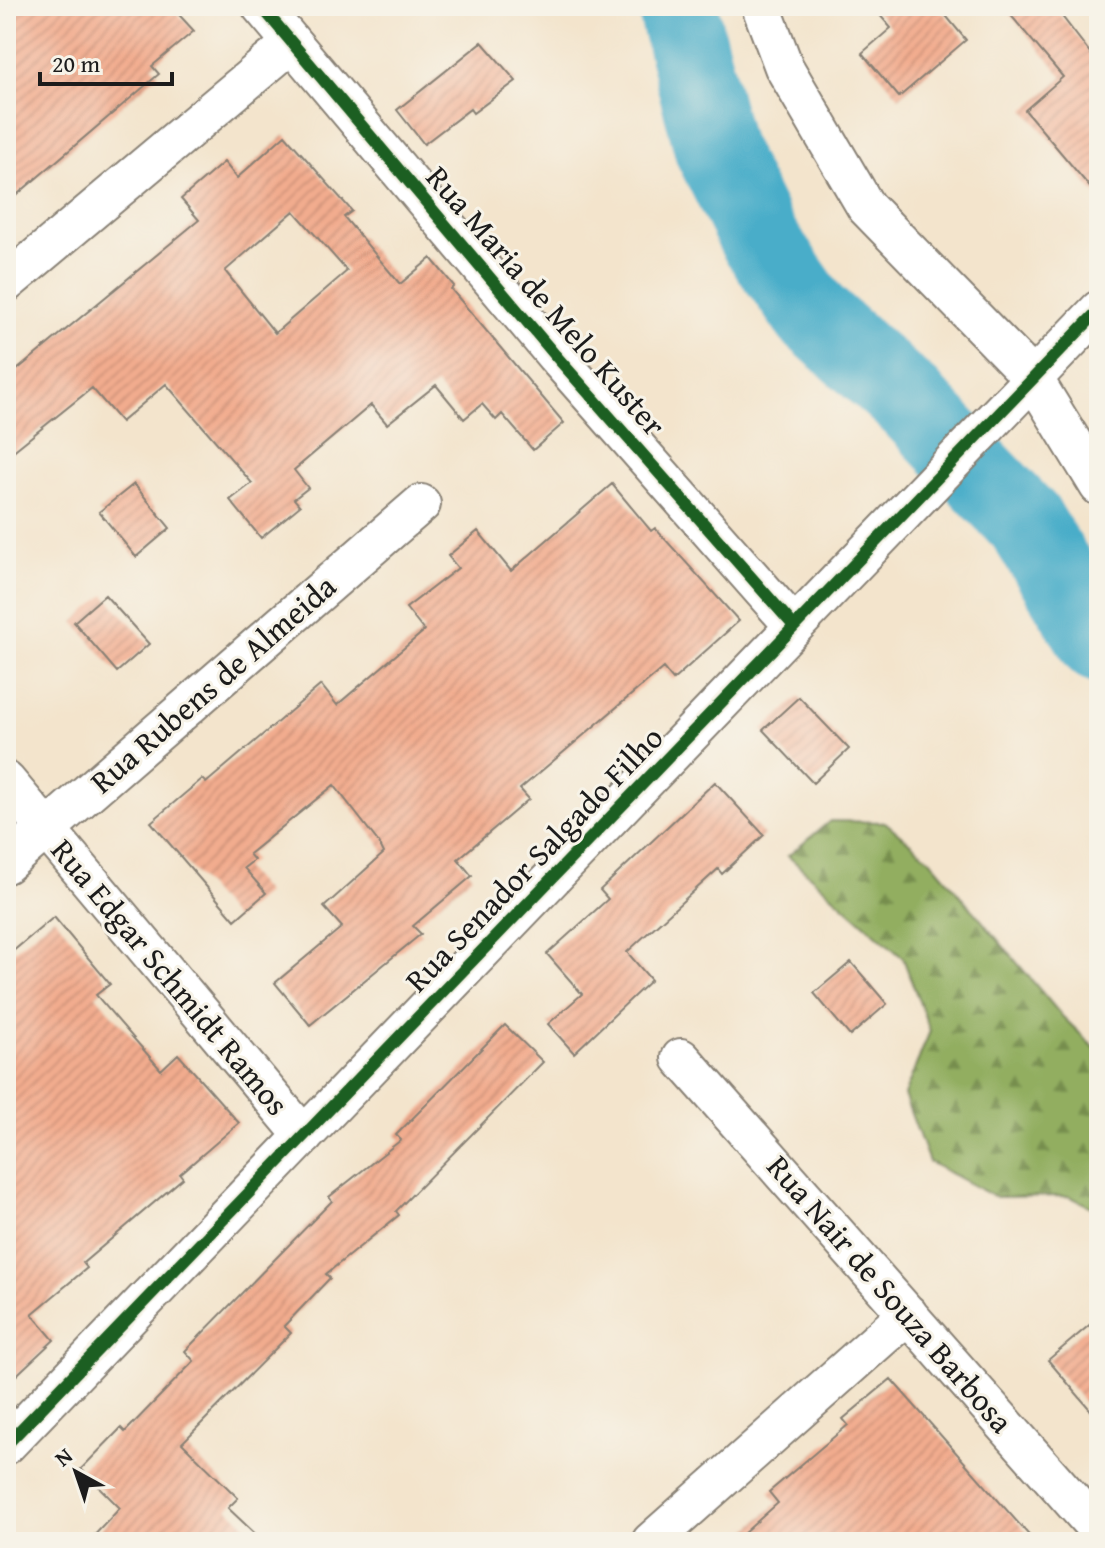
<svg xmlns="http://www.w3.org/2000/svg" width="1105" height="1548" viewBox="0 0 1105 1548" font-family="'Gentium Book Plus',serif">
<defs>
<pattern id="forest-firs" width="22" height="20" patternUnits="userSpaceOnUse" patternTransform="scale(2)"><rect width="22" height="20" fill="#92ae60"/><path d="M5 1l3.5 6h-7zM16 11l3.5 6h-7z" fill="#768d4e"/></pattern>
<pattern id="building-hatch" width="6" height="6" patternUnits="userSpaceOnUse" patternTransform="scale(2)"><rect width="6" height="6" fill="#f2ac8e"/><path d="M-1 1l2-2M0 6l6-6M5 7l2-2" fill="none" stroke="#cf937a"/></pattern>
</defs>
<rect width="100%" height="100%" fill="#f7f3e8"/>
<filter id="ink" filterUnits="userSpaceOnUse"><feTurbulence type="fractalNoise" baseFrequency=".0125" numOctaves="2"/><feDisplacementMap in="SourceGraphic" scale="16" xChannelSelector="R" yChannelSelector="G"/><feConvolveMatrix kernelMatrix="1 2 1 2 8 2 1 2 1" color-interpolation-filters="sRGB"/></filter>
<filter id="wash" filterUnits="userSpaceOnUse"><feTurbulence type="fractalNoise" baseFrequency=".006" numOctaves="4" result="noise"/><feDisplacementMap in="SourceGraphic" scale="32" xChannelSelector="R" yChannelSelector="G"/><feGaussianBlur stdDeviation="1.8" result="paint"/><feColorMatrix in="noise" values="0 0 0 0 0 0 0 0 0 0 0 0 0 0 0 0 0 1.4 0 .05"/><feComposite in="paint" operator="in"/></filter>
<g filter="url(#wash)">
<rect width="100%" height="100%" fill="#f3e4cc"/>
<path fill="url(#forest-firs)" stroke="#57653e" stroke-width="2" d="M830,821L885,822L930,859L1061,1015L1099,1052V1211L1069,1196L995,1197L929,1162L904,1095L930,1031L903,958L788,856Z"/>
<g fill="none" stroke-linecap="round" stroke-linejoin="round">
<path stroke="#49adc9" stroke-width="80" d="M677,6L714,149L757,236L812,315L910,402L1025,522L1099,643"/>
</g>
<g id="blocks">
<path fill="url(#building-hatch)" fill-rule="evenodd" d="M6,6H171L194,31L152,66L159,74L6,204Z
M872,6H938L966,40L899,97L862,53L891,28Z
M1003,6H1054L1091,54L1099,47V198L1025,110L1063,77Z
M482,42L516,81L473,113L470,109L424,144L397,110Z
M285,135L352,211L344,217L400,284L431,258L454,286L451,289L564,423L533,450L502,414L496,420L482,404L464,419L436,385L387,424L371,405L294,470L308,488L294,499L300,506L261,538L230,500L252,483L166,384L121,422L92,388L6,457V379L199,220L181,199L224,162L237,178ZM294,211L347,271L275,333L225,271Z
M134,484L170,528L136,557L99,512Z
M612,484L651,531L655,528L739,621L673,680L663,668L520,789L529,799L458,859L472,876L413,926L421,934L310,1025L275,983L342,927L324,907L384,853L379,843L334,785L249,854L254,860L244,868L266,893L235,920L151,822L202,779L206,783L321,685L337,705L424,631L406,608L458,568L448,556L478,531L511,571Z
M105,595L149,644L117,672L74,622Z
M799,697L849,749L813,783L763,730Z
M715,782L764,835L722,874L718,869L627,952L651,980L574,1053L548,1024L582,994L547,954L608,899L600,890Z
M54,917L110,984L96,995L161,1070L178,1054L239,1123L180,1174L183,1178L83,1263L87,1268L32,1314L54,1340L6,1385V957Z
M851,962L887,1004L850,1036L814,993Z
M505,1025L543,1062L396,1211L399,1215L326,1274L330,1278L284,1326L291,1333L182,1443L238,1498L228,1508L264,1542H88L120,1508L81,1469L121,1428L125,1432L194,1361L185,1351L332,1201L329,1197L401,1140L396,1135Z
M1099,1317V1420L1048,1360Z
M891,1379L1035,1542H734L778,1503L769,1492L848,1425L843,1419Z"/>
</g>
</g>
<g filter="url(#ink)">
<use href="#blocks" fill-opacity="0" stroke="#888074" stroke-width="2"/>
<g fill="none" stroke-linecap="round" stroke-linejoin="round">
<defs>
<path id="street" d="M261,6L555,355L794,626
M761,6L784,67L866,207L1033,378L1099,486
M6,283L292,43
M6,781L304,1136
M6,864L421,504
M681,1058L1099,1531
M6,1445L1099,310
M651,1542L908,1314"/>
</defs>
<use href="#street" stroke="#888074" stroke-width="42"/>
<use href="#street" stroke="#fff" stroke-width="38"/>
<defs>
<path id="cycleway" d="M261,6L555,355L794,626
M6,1445L1099,310"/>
</defs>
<use href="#cycleway" stroke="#f7f3e8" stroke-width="17"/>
<use href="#cycleway" stroke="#1b5e20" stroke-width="12"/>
</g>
</g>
<g text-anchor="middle" stroke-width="6" stroke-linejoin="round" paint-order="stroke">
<g font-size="32" fill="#1c1c1c" stroke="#f7f3e8">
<text transform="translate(546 301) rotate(49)" y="11">Rua Maria de Melo Kuster</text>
<text transform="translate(213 684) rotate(-41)" y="11">Rua Rubens de Almeida</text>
<text transform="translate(534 859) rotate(-46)" y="11">Rua Senador Salgado Filho</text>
<text transform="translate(170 977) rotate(50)" y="11">Rua Edgar Schmidt Ramos</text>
<text transform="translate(890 1294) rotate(49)" y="11">Rua Nair de Souza Barbosa</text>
</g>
</g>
<rect width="1105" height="1548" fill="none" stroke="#f7f3e8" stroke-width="32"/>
<g transform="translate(76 1472) rotate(320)" stroke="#f7f3e8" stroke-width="6" paint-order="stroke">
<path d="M0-6L14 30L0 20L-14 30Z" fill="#1c1c1c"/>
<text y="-12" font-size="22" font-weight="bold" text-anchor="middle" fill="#1c1c1c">N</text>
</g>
<path d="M40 72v12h132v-12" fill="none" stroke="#1c1c1c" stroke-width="4"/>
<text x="52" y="72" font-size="24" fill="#1c1c1c" stroke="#f7f3e8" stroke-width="6" paint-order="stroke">20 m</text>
</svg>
